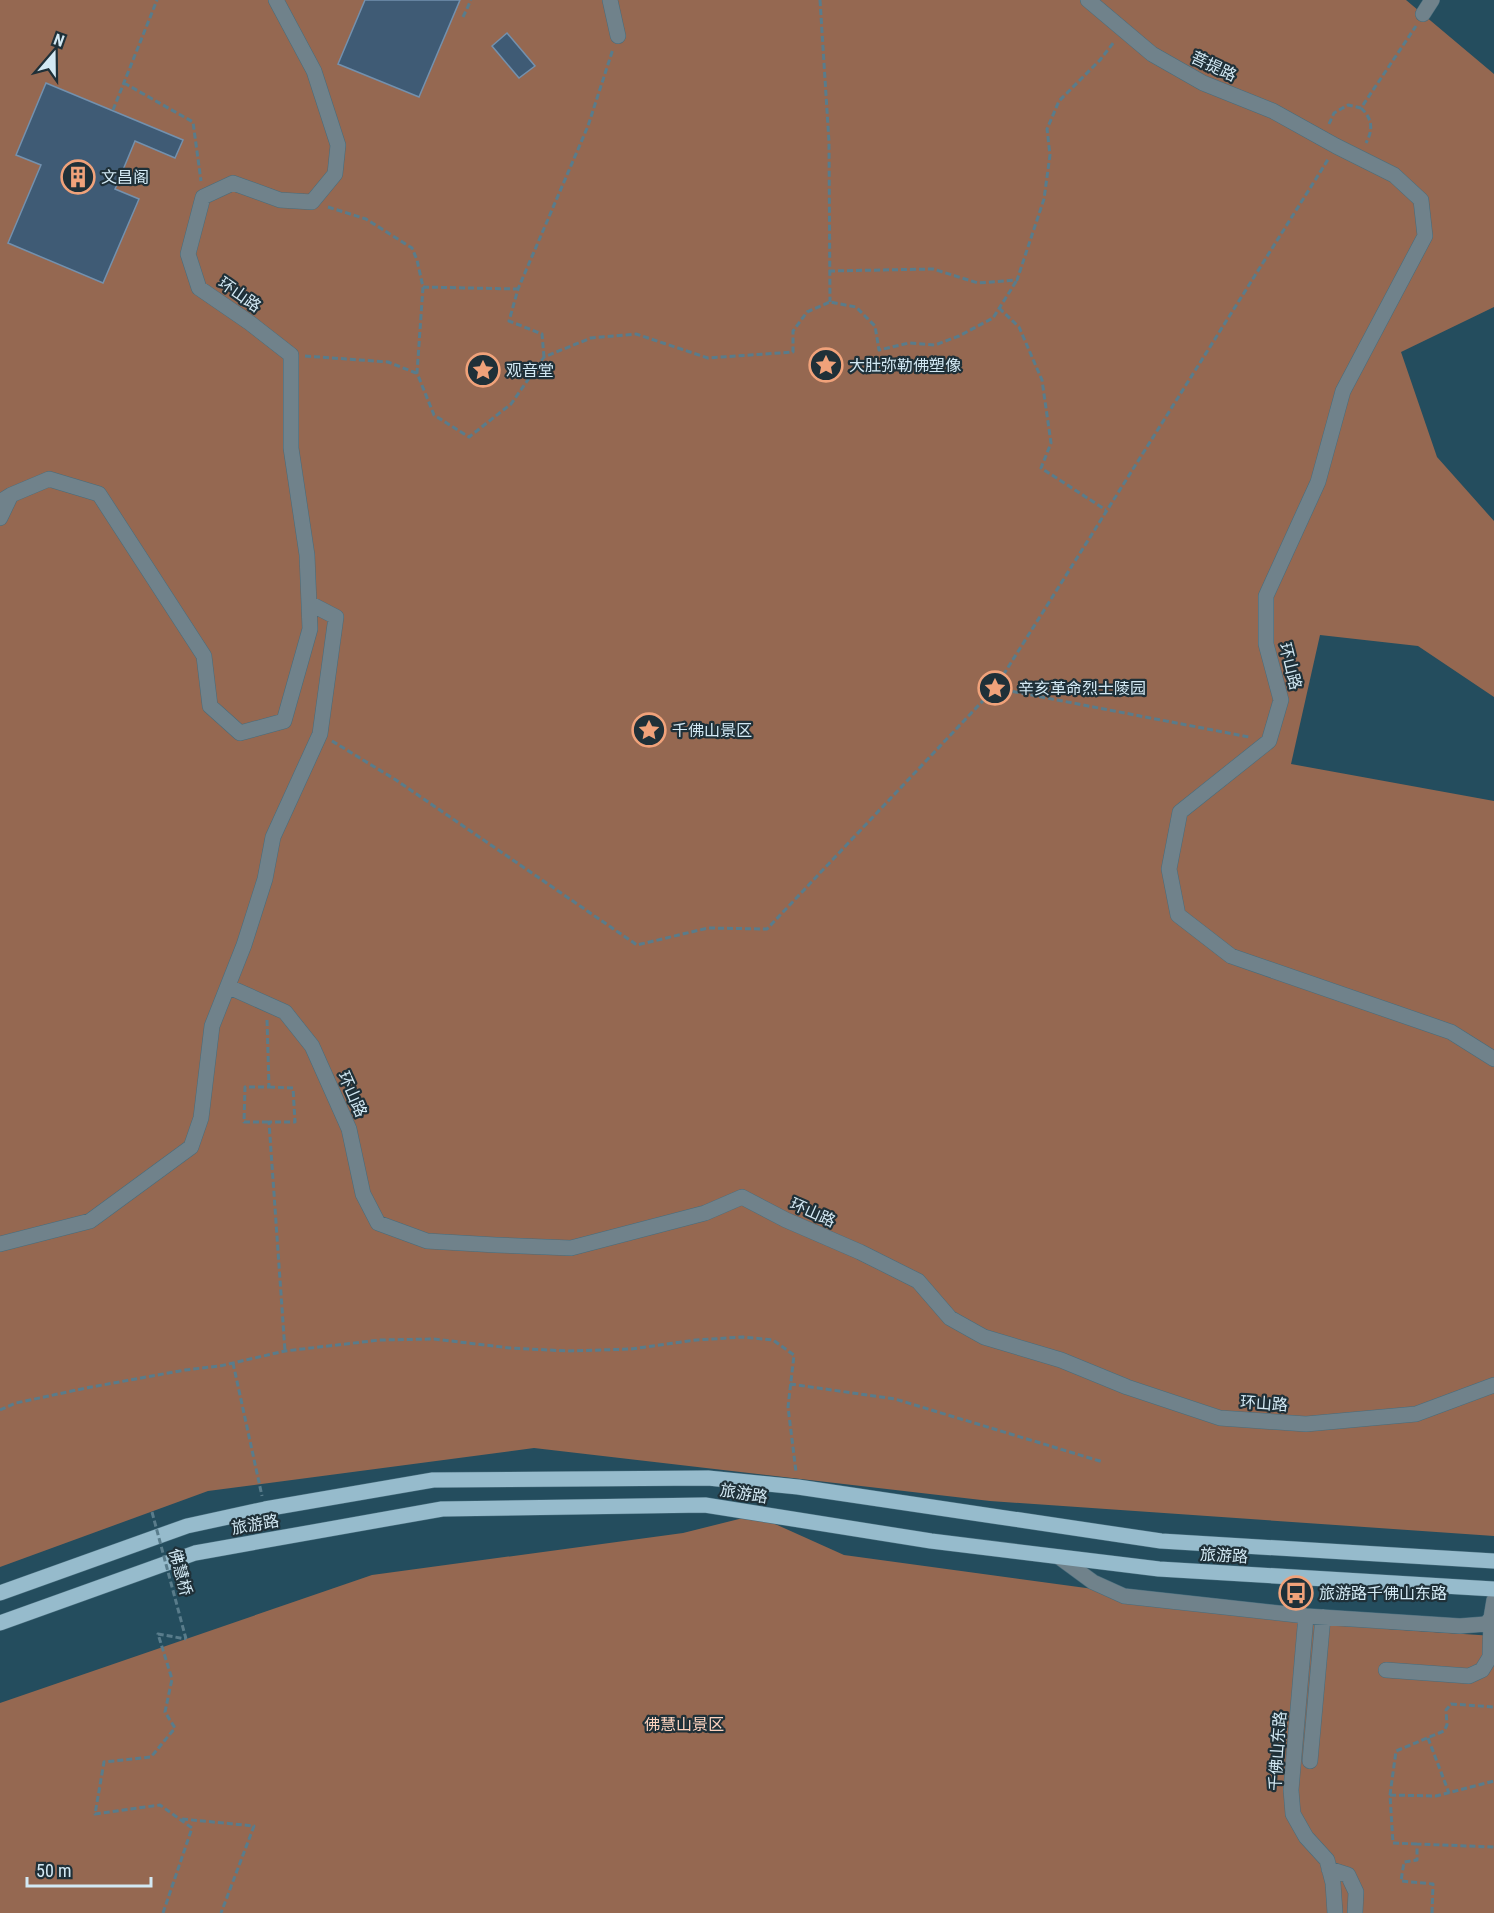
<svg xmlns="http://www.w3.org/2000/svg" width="1494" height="1913" viewBox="0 0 1494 1913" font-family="'Roboto Condensed','Noto Sans SC',sans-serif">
<rect width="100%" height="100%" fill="#244d5e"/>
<path fill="#956851" d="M0,0H1406L1494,74V307L1401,352L1437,457L1494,521V697L1418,646L1320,635L1291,764L1494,801V1536L990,1501L534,1448L208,1491L0,1567Z
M755,1515L844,1555L1388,1629L1494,1636V1913H0V1703L372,1575L683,1533Z"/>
<path fill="#3f5b75" stroke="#7391ae" stroke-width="1.5" d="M365,0H460L419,97L338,64Z
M507,33L535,66L519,78L492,46Z
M46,83L183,140L175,158L135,141L115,189L139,199L103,283L8,243L41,165L16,155Z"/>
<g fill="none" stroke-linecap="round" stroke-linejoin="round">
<defs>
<path id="minor" d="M610,0L618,36
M1088,0L1152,54L1203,83L1273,111L1336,146L1394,175L1421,200L1425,236L1343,391L1318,482L1266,596V644L1281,700L1269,741L1180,812L1169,869L1178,915L1231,956L1451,1032L1494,1059
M1423,14L1432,0
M0,502L11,495L49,479L99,494L204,656L210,706L240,733L284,721L310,629L307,555L291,448V355L250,323L199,288L188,254L203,197L233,183L280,200L312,202L335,174L338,145L314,71L276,0
M0,518L11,495
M229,987L285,1012L312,1046L349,1129L363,1194L378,1223L427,1241L496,1245L571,1248L705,1213L742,1197L786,1220L860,1252L918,1281L950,1318L984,1337L1061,1360L1127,1387L1220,1418L1306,1424L1416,1414L1494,1385
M0,1244L90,1221L191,1147L201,1118L212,1026L244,945L265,879L273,837L320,734L336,617L309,603
M1059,1557L1093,1582L1124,1596L1306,1616L1460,1626L1486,1624L1491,1618L1494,1600
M1306,1616L1291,1790L1293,1814L1306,1837L1327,1860L1333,1883L1335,1913
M1386,1670L1469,1676L1482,1670L1490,1657L1491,1618
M1310,1761L1323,1617
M1329,1869L1348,1875L1356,1892L1355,1913"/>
<path id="major" d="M0,1593L187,1526L265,1509L433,1480L708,1478L798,1487L1161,1541L1494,1561
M0,1623L195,1553L442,1509L705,1505L931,1541L1159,1569L1494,1589"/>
</defs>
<use href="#minor" stroke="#476c7c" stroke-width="16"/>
<use href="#major" stroke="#476c7c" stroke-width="16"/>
<path stroke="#597c8b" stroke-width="3" stroke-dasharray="6 3" stroke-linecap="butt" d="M820,0L829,142L830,302
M463,17L471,0
M124,83L193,122L201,181
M1361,108C1373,119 1373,130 1366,143
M113,110L157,0
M1329,124L1334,113L1348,105L1361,108L1416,26
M328,207L366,219L412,248L417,260L423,287L417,373L434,415L469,437L511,404L544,357L591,338L636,334L708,358L793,352V331L807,312L830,302L856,307L875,326L879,350L909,343L935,345L959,336L993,318L1017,280
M829,271L933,269L978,283L1017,280L1044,199L1050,155L1047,129L1059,101L1100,60L1114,42
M423,287L518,289
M999,308L1019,327L1042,380L1051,443L1041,468L1106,510
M305,356L388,362L416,373
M544,357L542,334L509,321L518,289L588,126L613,49
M995,688L1249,737
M332,741L396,780L637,945L708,928L767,929L995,688L1329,158
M267,1020L269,1087H245L244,1122H269
M269,1087L293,1088L295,1122H269L285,1351
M233,1363L262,1496
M790,1384L895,1399L1103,1462
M0,1410L16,1403L86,1388L185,1370L220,1366L285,1351L380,1340L434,1339L510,1348L568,1351L631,1349L696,1340L743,1337L773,1340L794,1355L788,1407L796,1472
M1428,1738L1449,1793
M1390,1795L1436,1796L1494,1781
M182,1819L254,1826L221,1913
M1417,1844L1393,1843L1390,1795L1396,1751L1444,1731L1447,1725L1446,1710L1451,1704L1494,1707
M163,1913L192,1828L160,1805L95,1814L104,1762L151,1757L175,1728L165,1712L172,1679L158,1634L186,1639
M1432,1913L1433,1884L1401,1881L1404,1862L1417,1860V1844L1494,1847"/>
<use href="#minor" stroke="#70828b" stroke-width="15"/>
<use href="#major" stroke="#96bbcc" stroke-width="15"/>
<path stroke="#597c8b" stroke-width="3" stroke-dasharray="6 3" stroke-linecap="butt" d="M152,1512L186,1639"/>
</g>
<defs>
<symbol id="building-ring" viewBox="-11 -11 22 22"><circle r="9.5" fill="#1f3038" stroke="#f0a27a" stroke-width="1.5"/><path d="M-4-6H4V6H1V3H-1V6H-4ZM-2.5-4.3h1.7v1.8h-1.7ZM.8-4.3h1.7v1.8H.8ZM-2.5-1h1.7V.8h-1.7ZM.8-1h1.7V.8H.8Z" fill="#f0a27a"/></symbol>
<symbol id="sight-ring" viewBox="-11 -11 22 22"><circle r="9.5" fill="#1f3038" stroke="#f0a27a" stroke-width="1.5"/><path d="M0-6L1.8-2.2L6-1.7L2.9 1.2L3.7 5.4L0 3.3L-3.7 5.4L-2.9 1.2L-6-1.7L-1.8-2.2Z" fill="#f0a27a"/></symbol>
<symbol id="bus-ring" viewBox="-11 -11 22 22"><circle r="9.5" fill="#1f3038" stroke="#f0a27a" stroke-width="1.5"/><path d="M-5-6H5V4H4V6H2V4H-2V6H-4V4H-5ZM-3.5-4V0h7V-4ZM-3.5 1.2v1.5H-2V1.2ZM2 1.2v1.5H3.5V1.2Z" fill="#f0a27a"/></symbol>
</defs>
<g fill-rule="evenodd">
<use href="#building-ring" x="59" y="158" width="38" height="38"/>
<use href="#sight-ring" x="807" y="346" width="38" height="38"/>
<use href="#sight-ring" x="464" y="351" width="38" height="38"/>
<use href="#sight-ring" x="976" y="669" width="38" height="38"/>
<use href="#sight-ring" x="630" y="711" width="38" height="38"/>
<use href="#bus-ring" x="1277" y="1574" width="38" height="38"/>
</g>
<g text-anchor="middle" stroke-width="4.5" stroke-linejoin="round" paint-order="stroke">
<g font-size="16" fill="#d3e9f4" stroke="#1f3038">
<text transform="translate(1214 66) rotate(25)" y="6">菩提路</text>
<text transform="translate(240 294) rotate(35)" y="6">环山路</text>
<text transform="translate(1291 666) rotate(76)" y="6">环山路</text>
<text transform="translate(353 1094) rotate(66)" y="6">环山路</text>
<text transform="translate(813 1212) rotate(24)" y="6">环山路</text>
<text transform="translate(1264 1403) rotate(4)" y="6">环山路</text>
<text transform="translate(744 1493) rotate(9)" y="6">旅游路</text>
<text transform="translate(255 1524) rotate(-10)" y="6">旅游路</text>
<text transform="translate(1224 1555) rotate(3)" y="6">旅游路</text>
<text transform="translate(181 1572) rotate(75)" y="6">佛慧桥</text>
<text transform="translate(1277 1751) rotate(-86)" y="6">千佛山东路</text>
</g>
<g font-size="16" fill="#d3e9f4" stroke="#1f3038" text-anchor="start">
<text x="101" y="183">文昌阁</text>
<text x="849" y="371">大肚弥勒佛塑像</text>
<text x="506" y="376">观音堂</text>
<text x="1018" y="694">辛亥革命烈士陵园</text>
<text x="672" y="736">千佛山景区</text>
<text x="1319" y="1599">旅游路千佛山东路</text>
</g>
<g font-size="16" fill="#fed4c0" stroke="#1f3038">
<text x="684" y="1730">佛慧山景区</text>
</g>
</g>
<g transform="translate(54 54) rotate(20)" stroke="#1f3038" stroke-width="4.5" paint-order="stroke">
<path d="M0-4.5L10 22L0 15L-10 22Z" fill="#d3e9f4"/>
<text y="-9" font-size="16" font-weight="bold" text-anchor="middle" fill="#d3e9f4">N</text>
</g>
<path d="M27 1877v9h124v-9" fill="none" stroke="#d3e9f4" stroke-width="3"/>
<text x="36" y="1877" font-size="18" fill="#d3e9f4" stroke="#1f3038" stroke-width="4.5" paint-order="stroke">50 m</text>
</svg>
